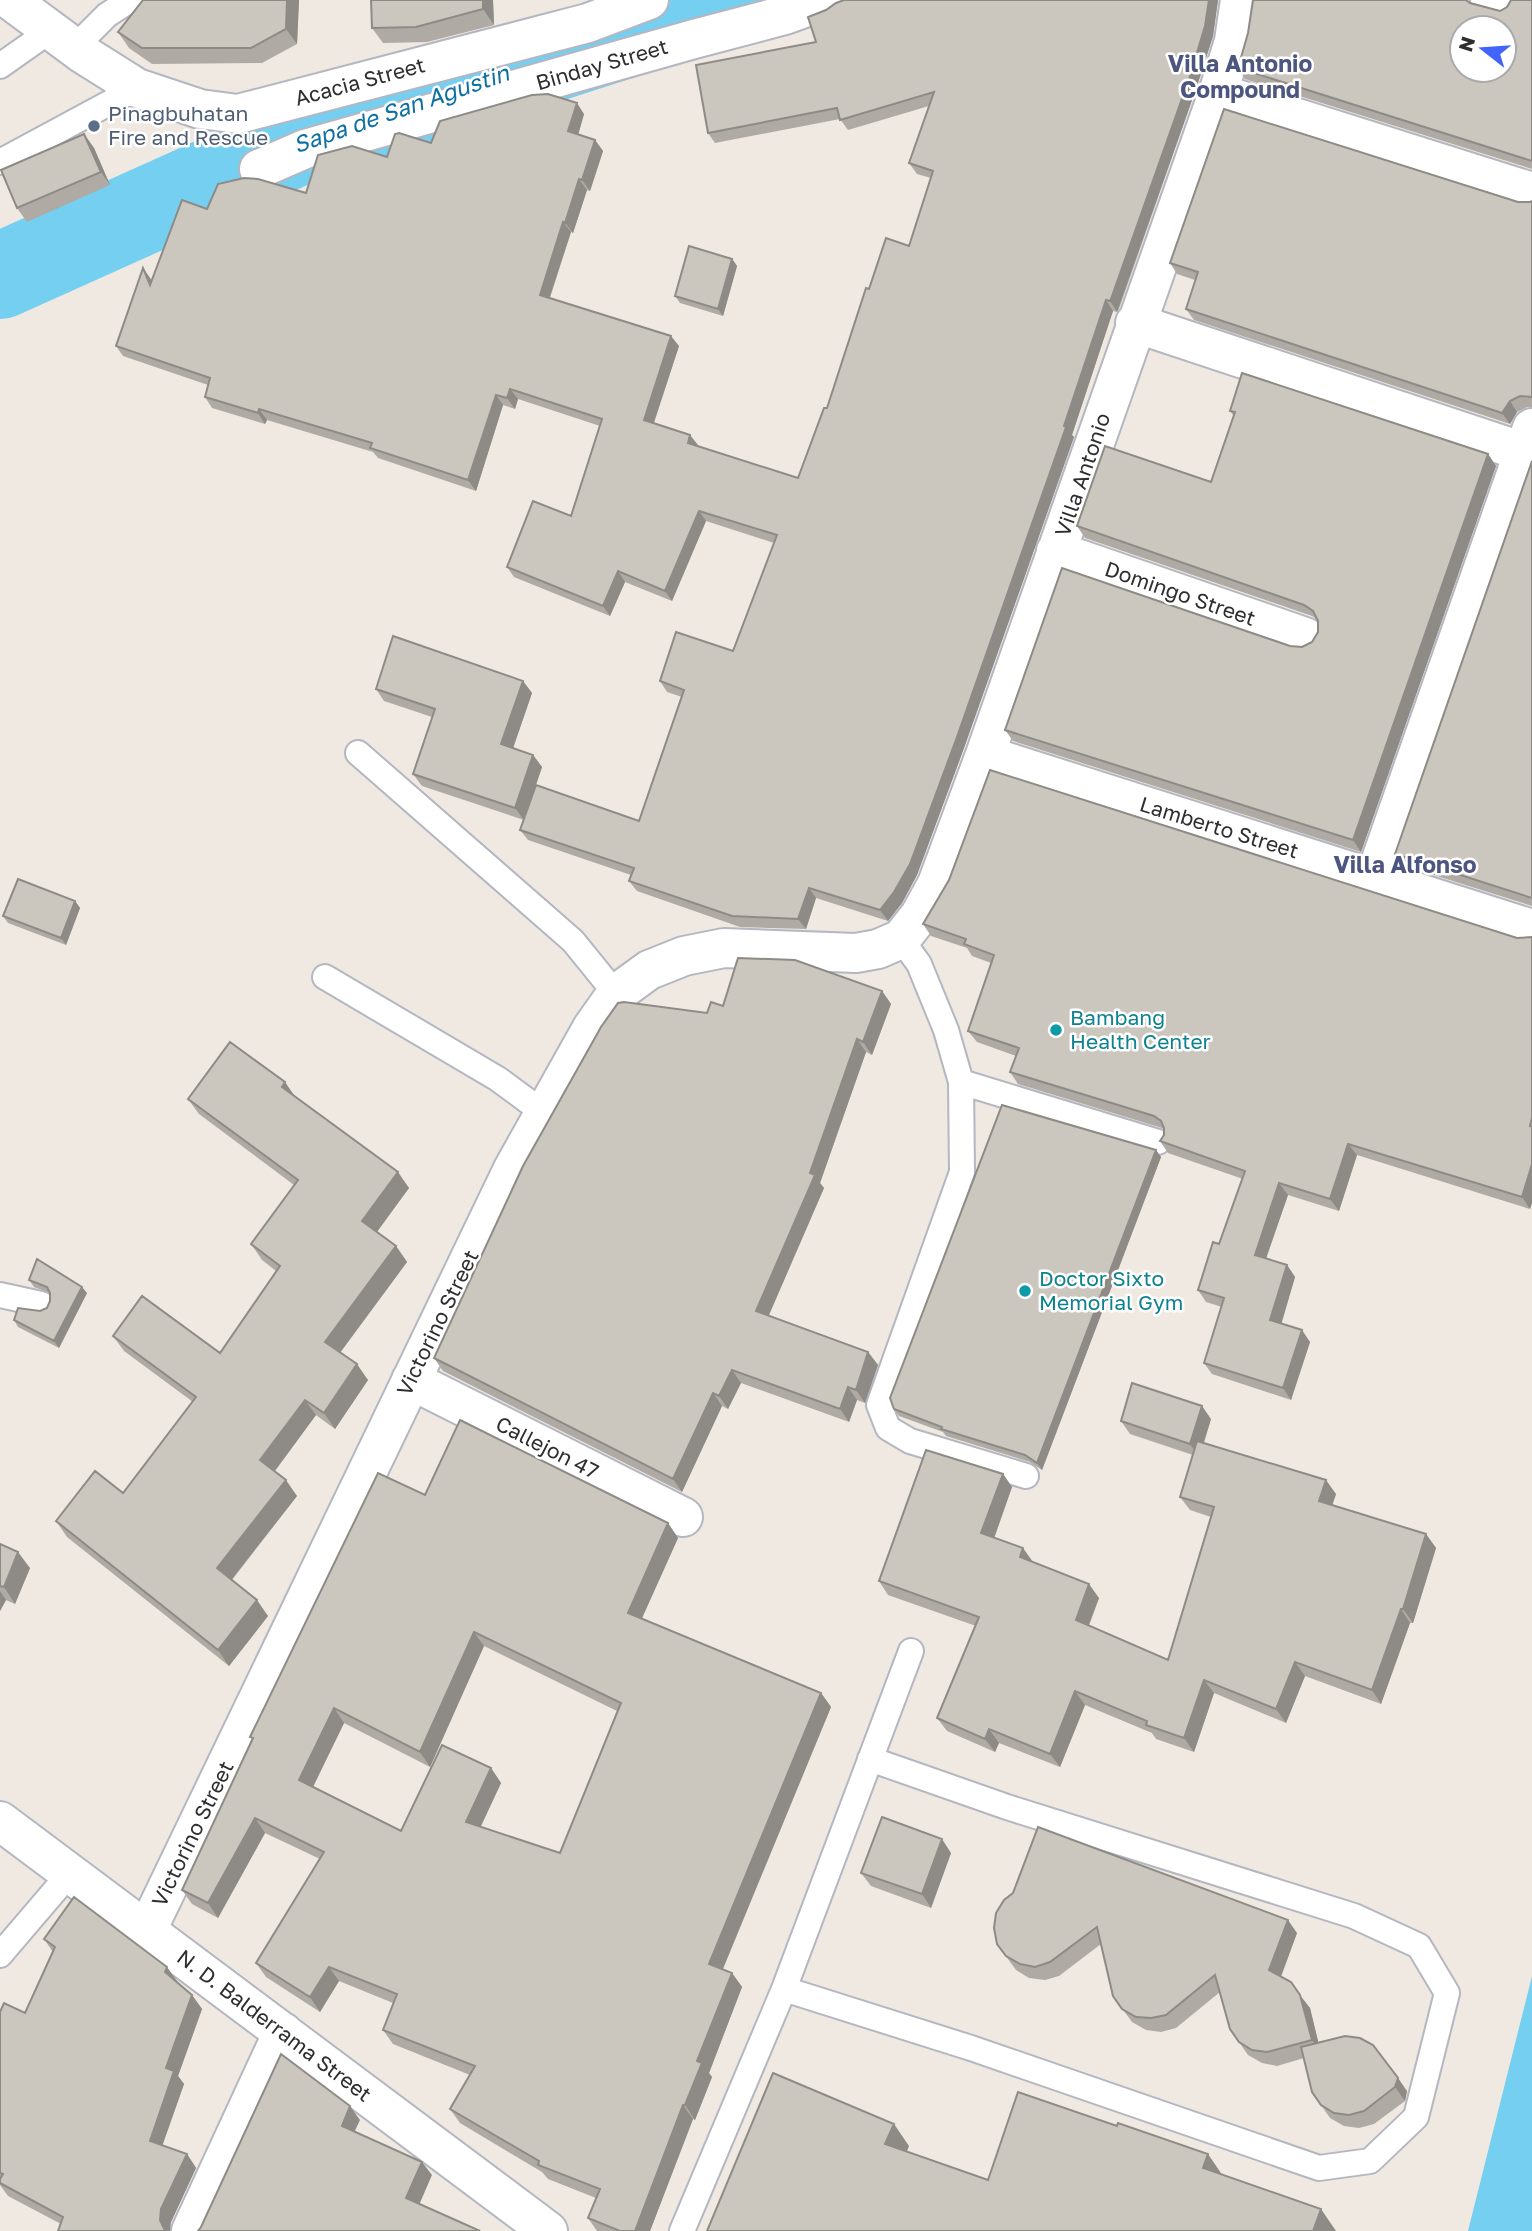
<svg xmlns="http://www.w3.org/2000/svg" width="1532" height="2231" viewBox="0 0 1532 2231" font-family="'Golos Text',sans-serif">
<rect width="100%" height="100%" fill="#efe9e1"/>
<path fill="#75cff0" d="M1532,1976V2231H1468Z"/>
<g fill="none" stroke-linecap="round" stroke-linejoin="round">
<path stroke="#75cff0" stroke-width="86" d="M0,276L307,138L734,0"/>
<defs>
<path id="service" d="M1483,0L1505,7
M75,47L107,15L130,0
M0,66L51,30
M0,162L137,88
M358,753L573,941L616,994
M901,939L919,964L946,1030L961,1082L962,1172L879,1405L888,1428L910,1441L1026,1476
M325,977L498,1079L544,1113
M961,1082L1158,1142
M0,1295L41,1304
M0,1955L70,1873
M784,1989L971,2048L1319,2168L1370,2161L1416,2117L1447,1993L1419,1946L1354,1916L1007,1807L870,1759
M682,2231L784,1989L911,1651"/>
<path id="minor" d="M10,0L83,54L137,88L200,109L238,114L588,23L649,0
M1218,93L1532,192
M259,169L305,149L694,39L785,15L826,0
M1135,323L1524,452
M1056,551L1305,637
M985,755L1532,929
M1375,877L1532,428
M411,1380L683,1517
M0,1821L548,2231
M147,1930L513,1169L592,1028L616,994L649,970L684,956L724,948L856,953L878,949L901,939L920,915L937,884L985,755L1218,93L1234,41L1240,0
M191,2231L283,2032"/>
</defs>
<use href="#service" stroke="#b4b7c1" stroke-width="28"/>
<use href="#minor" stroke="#b4b7c1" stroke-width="42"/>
<use href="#service" stroke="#fff" stroke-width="24"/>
<use href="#minor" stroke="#fff" stroke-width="38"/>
</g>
<path fill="#afaba4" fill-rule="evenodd" d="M299,0L297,44L262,63L152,64L129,48L118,32Z
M371,0H493L494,25L427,42L383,43L372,28Z
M844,0H1218L1213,36L1197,86L1119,309L1117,312L1113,311L1072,435L1074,437L964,748L917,875L902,903L888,921L816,898L806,929L740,927L637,891L629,881L631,875L528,840L520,830L524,820L422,786L413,774L432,717L384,701L376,689L523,681L532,693L513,748L533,755L542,767L536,785L639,821L682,697L667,692L660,681L733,651L774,543L706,521L672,601L625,582L610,616L514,577L507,567L571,516L600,426L518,399L515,409L503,405L476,491L378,458L373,452L267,420L265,424L212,408L205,397L208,385L123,356L116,346L143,268L152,281L207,209L306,193L387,157L431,143L584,114L578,135L595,140L603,151L590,191L587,190L573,233L571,232L550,298L679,346L654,423L698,446L798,478L827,408L869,289L909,246L931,178L917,174L909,163L929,106L848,130L840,119L715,143L708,133L816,42L826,10Z
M1532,0V169L1245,79L1238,68L1248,33L1469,2L1500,11Z
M84,134L94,148L110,185L27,222L17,208Z
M1532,201V407H1527L1517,412L1510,424L1194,320L1186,309L1195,280L1177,274L1170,263L1518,202H1530Z
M732,259L737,266L723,316L680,303L675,296Z
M1230,411L1488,454L1496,466L1361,852L1013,741L1005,730L1290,646L1302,647L1312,642L1318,632V620L1312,616L1085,538L1077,526L1211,482L1234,416Z
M1532,461V906L1402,865L1395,854Z
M75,901L80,908L66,945L8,923L3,916Z
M923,924L1517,938L1532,937V1203L1530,1209L1357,1155L1339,1211L1288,1195L1266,1259L1287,1265L1295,1277L1281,1323L1310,1342L1291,1400L1212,1374L1204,1363L1222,1307L1206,1302L1198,1290L1219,1244L1243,1179L1168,1153L1160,1141L1164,1135V1129L1162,1128L1018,1084L1010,1072L1016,1056L977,1042L968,1031L991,963L972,956L967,948L931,936Z
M882,991L891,1004L872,1055L866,1052L820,1183L824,1188L769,1315L868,1352L878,1365L865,1403L857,1400L849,1422L741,1383L728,1409L722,1406L682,1492L443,1371L434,1358L707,1013L723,1006Z
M296,1098L409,1188L377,1232L396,1246L407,1262L340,1353L368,1380L335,1429L316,1415L275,1471L297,1496L232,1580L268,1616L229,1666L67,1537L56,1521L123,1493L193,1402L124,1351L113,1336L220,1353L276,1271L262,1260L251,1244L294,1185L199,1114L188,1099Z
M1156,1150L1161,1157L1042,1470L1030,1462L946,1436L943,1432L899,1416L894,1409Z
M29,1280L87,1293L59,1348L18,1327L14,1320L40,1311L47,1308L50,1301V1293L34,1287Z
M1211,1419L1204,1443L1336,1494L1332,1505L1426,1534L1436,1548L1413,1623H1410L1381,1704L1305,1676L1286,1723L1214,1693L1194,1752L1156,1739L1152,1733L1085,1705L1060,1767L999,1743L995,1752L947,1731L937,1718L976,1626L888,1595L879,1581L1003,1474L1012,1487L994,1538L1033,1562L1099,1598L1089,1626L1168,1660L1211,1517L1190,1510L1180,1497L1193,1455L1130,1434L1121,1421Z
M425,1495L668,1523L678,1538L642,1618L821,1693L831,1707L723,1969L732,1973L742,1987L709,2073L712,2077L695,2120L693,2119L650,2231H597L588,2218L596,2198L548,2179L542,2172L460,2123L450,2109L470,2075L393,2044L383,2030L393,2003L339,1981L320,2012L266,1977L256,1963L320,1859L265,1833L218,1918L192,1904L182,1890L252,1739L250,1737ZM484,1646L617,1711L560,1853L480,1827L501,1783L491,1768L401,1831L313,1787L344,1723L430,1767Z
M0,1544L30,1568L15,1604L6,1600L0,1611Z
M951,1853L931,1908L871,1886L861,1873Z
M996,1913L1297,1933L1281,1977L1310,2008L1318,2042L1407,2091L1405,2101L1374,2124L1359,2128L1344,2126L1330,2118L1312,2092L1304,2058L1277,2066L1262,2063L1248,2055L1230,2029L1220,1992L1176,2028L1161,2032L1146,2030L1132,2022L1113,1996L1101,1944L1059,1976L1045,1980L1029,1978L1016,1970L997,1944Z
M44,1939L177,1981V1982L192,1995L202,2009L178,2076L184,2084L162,2146L187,2154L196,2168L171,2222L61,2224L8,2196L0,2185V2012L25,2013L53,1952Z"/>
<path fill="#8e8b86" d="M287,0H299L297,44L286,29Z
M483,0H493L494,25L483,9Z
M1209,0H1218L1213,36L1197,86L1117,312L1110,301Z
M577,103L584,114L576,142L568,131Z
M84,134L94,148L110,185L101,172Z
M595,140L603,151L590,191L582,180Z
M579,179L587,190L573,233L565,223Z
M563,222L571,232L547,305L540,295Z
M732,259L737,266L723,316L718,309Z
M143,268L150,278L158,295L150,285Z
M1106,300L1113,311L1072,435L1074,437L964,748L917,875L902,903L888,921L880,910L1064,426Z
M671,336L679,346L651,431L644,420Z
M510,389L518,399L515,409L507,398Z
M496,395L503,405L476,491L468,480Z
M1510,401L1517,412L1510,424L1502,413Z
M259,409L267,420L265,424L258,413Z
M690,435L698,445L695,453L688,443Z
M1488,454L1496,466L1361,852L1353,840Z
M699,511L706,521L672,601L665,591Z
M618,571L625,582L610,616L603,606Z
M523,681L532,693L510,757L501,744Z
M533,755L542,767L524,820L515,808Z
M809,888L816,898L806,929L798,919Z
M75,901L80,908L66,945L61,938Z
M882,991L891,1004L872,1055L863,1042Z
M857,1039L866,1052L820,1183L824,1188L765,1324L756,1311L810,1173Z
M285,1082L296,1098L282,1087Z
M1348,1144L1357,1155L1339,1211L1330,1199Z
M1156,1150L1161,1157L1042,1470L1037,1463Z
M1532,1164V1203L1530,1209L1522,1197Z
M398,1172L409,1188L373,1237L362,1221Z
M1279,1183L1288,1195L1263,1267L1255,1255Z
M396,1246L407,1262L336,1358L325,1342Z
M1287,1265L1295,1277L1279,1332L1270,1320Z
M82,1287L87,1293L59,1348L54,1341Z
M1302,1330L1310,1342L1291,1400L1283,1388Z
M868,1352L878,1365L865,1403L856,1390Z
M357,1364L368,1380L335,1429L324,1413Z
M732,1370L741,1383L728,1409L719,1396Z
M848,1387L857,1400L849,1422L840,1409Z
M713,1393L722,1406L682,1492L673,1479Z
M305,1400L316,1415L271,1476L260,1460Z
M1202,1406L1211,1419L1199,1457L1190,1444Z
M1003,1474L1012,1487L991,1547L981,1533Z
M286,1480L297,1496L228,1584L217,1568Z
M1326,1480L1336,1494L1329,1515L1319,1501Z
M668,1523L678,1538L638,1627L628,1613Z
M1426,1534L1436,1548L1413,1623L1403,1609Z
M1023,1548L1033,1562L1020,1557Z
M18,1552L30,1568L15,1604L4,1587Z
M1089,1584L1099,1598L1085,1634L1076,1620Z
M0,1591L6,1600L0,1611Z
M257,1600L268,1616L229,1666L218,1650Z
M1401,1609L1410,1623L1381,1704L1372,1690Z
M474,1632L484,1646L430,1767L420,1752Z
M1295,1662L1305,1676L1286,1723L1276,1709Z
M1204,1680L1214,1693L1194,1752L1184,1738Z
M1075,1691L1085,1705L1060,1767L1050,1754Z
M821,1693L831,1707L719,1978L709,1964Z
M334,1708L344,1723L309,1795L299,1780Z
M989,1729L999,1743L995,1752L985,1739Z
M491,1768L501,1783L476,1837L466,1822Z
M255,1818L265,1833L218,1918L208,1903Z
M942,1839L951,1853L931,1908L922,1894Z
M1288,1920L1297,1933L1278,1984L1269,1970Z
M167,1967L177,1981L174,1985L165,1972Z
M329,1967L339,1981L320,2012L310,1997Z
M732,1973L742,1987L709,2073L712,2077L695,2120L685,2105L697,2061Z
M192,1995L202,2009L178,2076L184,2084L159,2155L150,2141L166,2068Z
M1300,1995L1310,2008L1321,2053L1312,2040Z
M1398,2078L1407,2091L1405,2101L1395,2087Z
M683,2105L693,2119L650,2231H635Z
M350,2106L360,2120L351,2139L342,2126Z
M894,2124L909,2146L901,2166L885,2144Z
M187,2154L196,2168L171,2222L170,2231H164L160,2220L161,2209Z
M1208,2154L1223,2176L1203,2168Z
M422,2162L432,2175L416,2212L406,2198Z
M1321,2209L1336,2231H1313Z"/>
<path fill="#cbc7bf" stroke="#8e8b86" stroke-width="2" fill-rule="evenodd" d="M143,0H287L286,29L251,48H142L118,32Z
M371,0H483V9L416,27L372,28Z
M844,0H1209L1205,26L1190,76L1111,299L1110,301L1106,300L1064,426L1066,427L957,737L910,864L894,892L880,910L809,888L798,919L732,916L629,881L634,868L520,830L536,785L639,821L684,690L660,681L676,632L733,651L777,535L699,511L665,591L618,571L603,606L507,567L533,501L571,516L602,419L510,389L507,398L496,395L468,480L370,448L372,443L259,409L258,413L205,397L210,378L116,346L143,268L150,285L182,200L207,209L218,184L244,178L258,179L306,193L318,155L352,146L387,157L395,134L399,133L431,143L440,121L532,95L548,94L577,103L568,131L595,140L582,180L579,179L565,223L563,222L540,295L671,336L644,420L690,435L688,443L798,478L824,408H827L866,288L869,289L886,238L909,246L933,171L909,163L934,92L840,120L837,108L708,133L696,65L816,42L808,17L826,10L836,3Z
M1253,0H1466L1470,3L1500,11L1507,7L1511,0H1532V161L1238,68L1248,33ZM1462,28H1504V70H1462Z
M1224,109L1518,202H1530L1532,201V397L1520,396L1510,401L1502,413L1186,309L1198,272L1170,263Z
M84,134L101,172L17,208L1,170Z
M689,246L732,259L718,309L675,296Z
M1242,373L1488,454L1353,840L1005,730L1062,568L1290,646L1302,647L1312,642L1318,632V621L1313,611L1304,605L1077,526L1105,446L1211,482L1235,412L1230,411Z
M1532,461V898L1395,854Z
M393,636L523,681L501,744L533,755L515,808L413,774L435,709L376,689Z
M990,770L1517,938L1532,937V1118L1530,1126L1532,1127V1164L1522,1197L1348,1144L1330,1199L1279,1183L1255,1255L1287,1265L1270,1320L1302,1330L1283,1388L1204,1363L1224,1298L1198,1290L1213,1242L1219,1244L1245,1171L1160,1141L1164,1135V1128L1161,1121L1154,1116L1010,1072L1019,1048L968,1031L994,955L964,944L966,939L923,924L949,880Z
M18,879L75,901L61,938L3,916Z
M738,958L795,960L882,991L863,1042L857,1039L810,1173L815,1175L756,1311L868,1352L856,1390L848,1387L840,1409L732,1370L719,1396L713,1393L673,1479L434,1358L523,1166L601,1027L618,1003L624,1002L707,1013L711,1002L723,1006Z
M230,1042L285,1082L282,1087L398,1172L362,1221L396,1246L325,1342L357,1364L324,1413L305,1400L260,1460L286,1480L217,1568L257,1600L218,1650L56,1521L95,1471L123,1493L196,1397L113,1336L142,1296L220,1353L280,1266L251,1244L298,1180L188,1099Z
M1002,1105L1156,1150L1037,1463L1025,1455L941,1429L942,1427L894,1409L890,1398Z
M37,1259L82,1287L54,1341L14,1320L18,1308L40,1311L47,1308L50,1301V1293L47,1287L29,1280Z
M1132,1383L1202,1406L1190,1444L1121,1421Z
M460,1420L668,1523L628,1613L821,1693L709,1964L732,1973L697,2061L702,2063L685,2105H683L635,2231H620L588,2218L600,2189L538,2165L539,2161L450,2109L475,2066L383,2030L397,1994L329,1967L310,1997L256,1963L324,1852L255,1818L208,1903L182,1890L253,1738L250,1737L378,1473L425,1495ZM474,1632L621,1703L560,1853L466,1822L491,1768L442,1745L401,1831L299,1780L334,1708L420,1752Z
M1197,1441L1326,1480L1319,1501L1426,1534L1403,1609H1401L1372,1690L1295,1662L1276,1709L1204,1680L1184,1738L1146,1725L1147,1721L1075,1691L1050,1754L989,1729L985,1739L937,1718L979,1617L879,1581L926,1450L1003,1474L981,1533L1023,1548L1020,1557L1089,1584L1076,1620L1168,1660L1214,1507L1180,1497Z
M0,1544L18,1552L4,1587L0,1586Z
M882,1817L942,1839L922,1894L861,1873Z
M1038,1827L1288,1920L1269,1970L1291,1982L1300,1995L1312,2040L1267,2052L1252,2050L1239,2042L1230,2029L1215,1975L1166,2015L1151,2018L1136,2017L1122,2009L1113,1996L1097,1927L1050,1962L1035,1967L1020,1964L1006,1956L997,1944L994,1928L996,1913L1004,1900L1013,1893Z
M74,1897L167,1967L165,1972L192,1995L166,2068L174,2071L150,2141L187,2154L161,2209L160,2220L165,2231H58L63,2217L0,2183V2179L3,2174L0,2173V2012L4,2003L25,2013L55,1947L44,1939Z
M1345,2036L1360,2038L1373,2045L1398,2078L1395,2087L1364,2111L1349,2115L1334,2113L1321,2105L1312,2092L1301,2047Z
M281,2054L350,2106L342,2126L422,2162L406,2198L480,2231H198L201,2227Z
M773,2073L894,2124L885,2144L988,2180L1018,2092L1117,2126L1118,2123L1208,2154L1203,2168L1321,2209L1313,2231H707Z"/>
<circle fill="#5c6f8a" stroke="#fff" stroke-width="2.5" cx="94" cy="126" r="7"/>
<g fill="#0f9aa8" stroke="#fff" stroke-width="2.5">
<circle cx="1056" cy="1030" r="7"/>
<circle cx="1025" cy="1291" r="7"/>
</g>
<g text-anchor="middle" stroke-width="5" stroke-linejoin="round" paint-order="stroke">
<g font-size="21" fill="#2e2e2e" stroke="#fff">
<text transform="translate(602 65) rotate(-16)" y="7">Binday Street</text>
<text transform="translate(360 82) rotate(-15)" y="7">Acacia Street</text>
<text transform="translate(1083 475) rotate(-71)" y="7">Villa Antonio</text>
<text transform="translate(1180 594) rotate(19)" y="7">Domingo Street</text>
<text transform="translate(1219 828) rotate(17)" y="7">Lamberto Street</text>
<text transform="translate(438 1323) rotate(-64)" y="7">Victorino Street</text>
<text transform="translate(547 1448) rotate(27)" y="7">Callejon 47</text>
<text transform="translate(193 1834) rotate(-64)" y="7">Victorino Street</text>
<text transform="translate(274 2026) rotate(37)" y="7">N. D. Balderrama Street</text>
</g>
<g font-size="21" fill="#4e5e75" stroke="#fff" text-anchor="start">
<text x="108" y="121">Pinagbuhatan<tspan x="108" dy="24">Fire and Rescue</tspan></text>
</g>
<g font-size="21" fill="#0d838f" stroke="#fff" text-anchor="start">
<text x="1070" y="1025">Bambang<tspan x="1070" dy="24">Health Center</tspan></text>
<text x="1039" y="1286">Doctor Sixto<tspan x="1039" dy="24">Memorial Gym</tspan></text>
</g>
<g font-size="23" font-weight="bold" fill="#4d5680" stroke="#fff">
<text x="1240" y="72">Villa Antonio<tspan x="1240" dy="26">Compound</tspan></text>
<text x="1405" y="873">Villa Alfonso</text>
</g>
<g font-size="23" font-style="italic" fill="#0d6fa3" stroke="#fff">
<text transform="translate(401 109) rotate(-19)" y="8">Sapa de San Agustin</text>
</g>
</g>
<g transform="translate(1483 49) rotate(287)"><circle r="33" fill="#ffffff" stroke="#ababab" stroke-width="2"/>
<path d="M0-5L12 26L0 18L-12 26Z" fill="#4264fb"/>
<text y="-10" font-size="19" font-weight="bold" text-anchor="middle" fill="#2e2e2e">N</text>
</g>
</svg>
